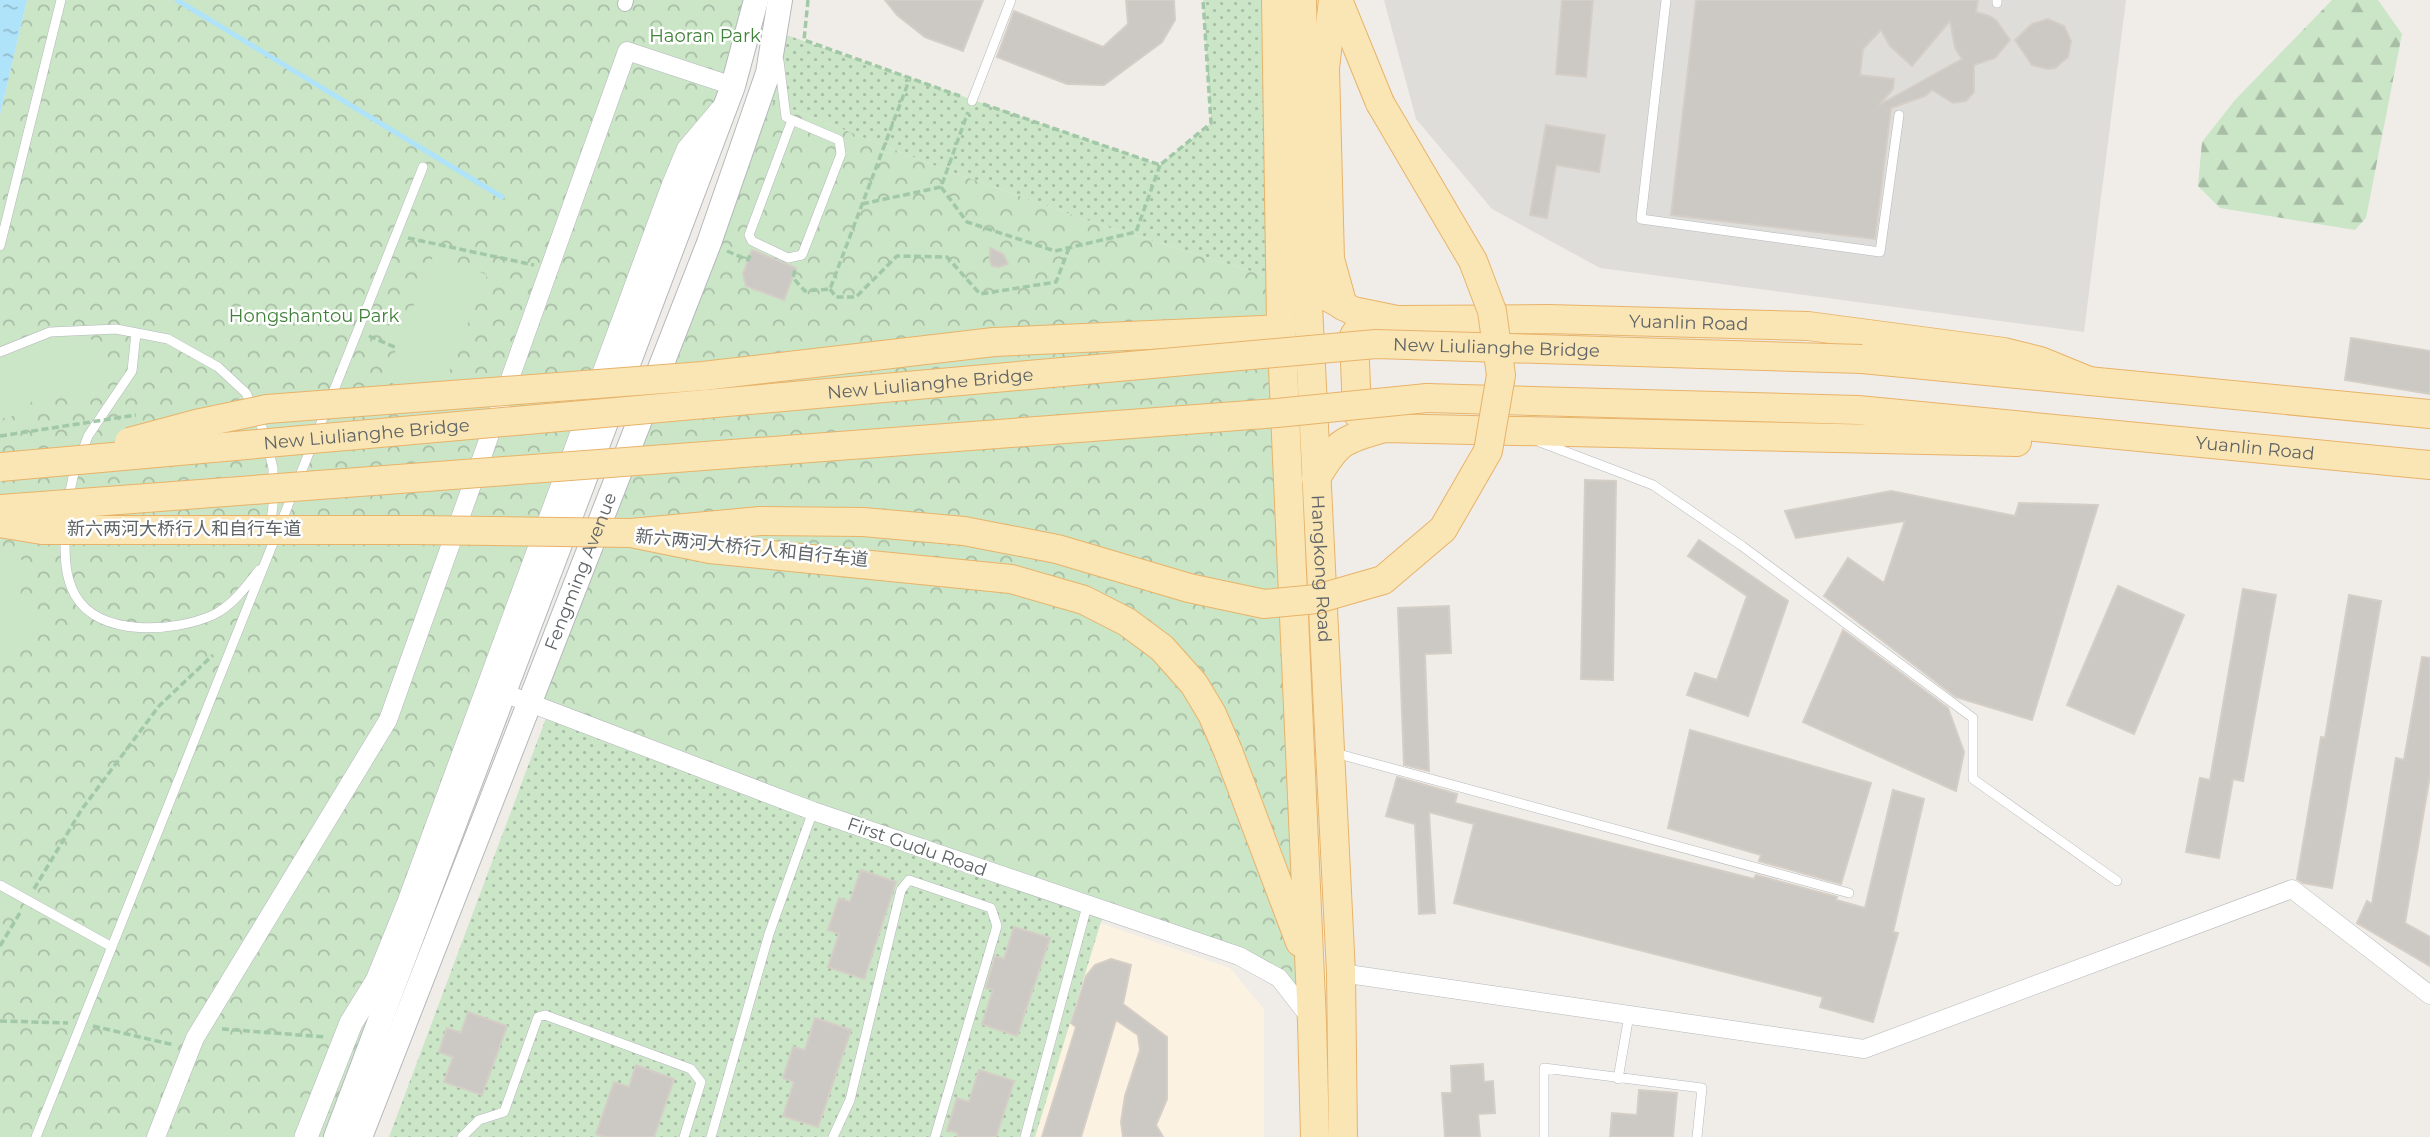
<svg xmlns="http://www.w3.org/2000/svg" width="2430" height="1137" viewBox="0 0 2430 1137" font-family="Montserrat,'Noto Sans SC',sans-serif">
<defs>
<pattern id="grass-dots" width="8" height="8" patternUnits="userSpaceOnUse" patternTransform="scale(1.75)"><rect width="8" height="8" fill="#cbe5c7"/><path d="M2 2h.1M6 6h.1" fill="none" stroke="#a8bda5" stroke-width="1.8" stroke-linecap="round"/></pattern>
<pattern id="forest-firs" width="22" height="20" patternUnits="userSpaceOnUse" patternTransform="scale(1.75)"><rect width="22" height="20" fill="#cbe5c7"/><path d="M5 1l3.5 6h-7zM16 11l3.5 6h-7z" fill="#a8bda5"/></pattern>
<pattern id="park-crowns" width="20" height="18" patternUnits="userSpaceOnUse" patternTransform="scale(1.75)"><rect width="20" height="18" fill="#cbe5c7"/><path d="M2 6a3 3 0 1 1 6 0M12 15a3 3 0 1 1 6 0" fill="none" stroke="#a8bda5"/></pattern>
<pattern id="water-ripples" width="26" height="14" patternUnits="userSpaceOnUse" patternTransform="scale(1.75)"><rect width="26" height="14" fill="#afe3f9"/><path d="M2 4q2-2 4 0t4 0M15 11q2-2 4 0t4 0" fill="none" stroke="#92bccd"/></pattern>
</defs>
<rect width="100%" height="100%" fill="#f0ede8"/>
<path fill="#fcf2e1" d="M1100,923L1230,968L1264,1009V1137H1035Z"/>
<path fill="#dfddda" d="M1384,0H2126L2084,332L1600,268L1492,209L1416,119Z"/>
<path fill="url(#grass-dots)" d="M1203,0H1275L1280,280L1101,225L946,170L761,97L775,31L1160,165L1211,123Z
M549,710L1104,912L1035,1137H389Z"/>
<path fill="url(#forest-firs)" d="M2332,0H2378L2402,34L2366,218L2355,230L2220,208L2198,186L2202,142L2235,100Z"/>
<path fill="url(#park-crowns)" d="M27,0H753L351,1137H0V115Z
M761,97L946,170L1101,225L1280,280L1312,1022L1279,978L531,703Z"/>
<path fill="#cbe5c7" d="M434,254L487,275L438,401L384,380Z
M51,332L79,335L102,343C109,359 111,383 89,390C75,394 61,383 46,390C25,401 32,414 0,419V352Z
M4,551L16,553L26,565L20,595L35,620C31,646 19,638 0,646V552Z"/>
<path fill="url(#water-ripples)" d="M0,0H27L0,115Z"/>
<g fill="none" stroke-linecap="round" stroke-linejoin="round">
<path stroke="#afe3f9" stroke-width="5" d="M177,0L502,197"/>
</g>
<path fill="#ccc8c4" stroke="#d5cec7" stroke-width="2" fill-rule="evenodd" d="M885,0H983L963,51L925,37L897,15Z
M1126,0H1174L1175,20L1162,42L1104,85L1067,84L997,57L1014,11L1103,47L1128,24Z
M1562,0H1593L1586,77L1556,74Z
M1696,0H1978L1976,12L1989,16L1996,20L2010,40L1995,58L1974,65V92L1966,101L1953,103L1932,90L1925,96L1891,108L1875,239L1671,215ZM1950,21L1955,48L1962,59L1879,105L1893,89L1894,79L1860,75L1863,49L1881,30L1890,46L1912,66Z
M2048,19L2064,26L2071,41L2068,57L2055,68L2048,69L2032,65L2015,40L2032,24Z
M1546,125L1605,135L1599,172L1556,165L1547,218L1530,215Z
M990,248L1003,254L1008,264L999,267L992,266L990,261Z
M752,250L796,268L784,300L746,286L743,274Z
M2351,338L2430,351V394L2345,380Z
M1585,480L1616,481L1613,680L1581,679Z
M1891,491L2015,516L2019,503L2098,505L2032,720L1956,697L1824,596L1848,558L1884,583L1905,521L1796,538L1785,511Z
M1699,540L1788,601L1748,716L1687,695L1695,673L1717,680L1747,596L1688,556Z
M2118,586L2184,615L2134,734L2067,705Z
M2243,589L2276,595L2243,781L2233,779L2219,858L2186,852L2200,778L2210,780Z
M2349,595L2381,601L2332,888L2303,883L2297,879L2321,737L2325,738Z
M1449,606L1451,653L1425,654L1429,771L1404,765L1398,608Z
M1843,630L1948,708L1964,752L1956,791L1803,722Z
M2422,657L2430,658V775L2405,923L2430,937V966L2357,923L2367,901L2372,904L2396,758L2404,760Z
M1690,730L1871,783L1841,884L1759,861L1761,855L1668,828Z
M1397,777L1457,794L1455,803L1754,879L1756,875L1837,897L1836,900L1865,908L1893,790L1924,799L1893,932L1898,933L1873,1022L1820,1007L1823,997L1454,903L1474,824L1429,812L1435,913L1419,914L1415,824L1386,816Z
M861,870L896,882L864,979L828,967L839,934L828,930L839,898L850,902Z
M1014,927L1050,938L1017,1036L982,1024L993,990L986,988L995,956L1004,959Z
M1111,959L1131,965L1123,1004L1167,1037V1099L1156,1125L1163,1137H1123L1121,1122L1125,1096L1140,1050L1138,1035L1116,1020L1081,1137H1042L1076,1027L1071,1023L1086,976L1095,965Z
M468,1012L507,1026L482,1095L444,1082L453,1057L439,1052L447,1028L461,1033Z
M815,1018L851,1030L818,1127L783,1116L794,1082L783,1078L793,1047L805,1050Z
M1483,1064L1484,1082L1493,1081L1495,1113L1478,1114L1480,1137H1445L1442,1093H1452L1451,1066Z
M636,1065L674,1079L654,1137H605L596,1134L614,1082L629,1087Z
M979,1070L1014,1081L996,1137H957L958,1133L947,1130L957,1098L969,1102Z
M1639,1090L1677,1093L1673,1137H1610L1612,1113L1637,1115Z"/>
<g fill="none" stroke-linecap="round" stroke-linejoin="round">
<defs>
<path id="service" d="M1666,0L1641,219L1880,252L1899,115
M1997,3V0
M779,61L786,117L792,120L839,140L841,154L802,255L788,258L752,241L749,235L792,120
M972,101L1011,0
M0,246L61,0
M0,352L50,332L116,329L168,339L218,367L246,393L264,432L273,468V506L270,527
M1540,442L1653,485L1742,546L1973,718V779L2117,881
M68,501L73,477L88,436L132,371L136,333
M65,532C65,554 64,575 75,595C99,638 175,632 213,615C232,606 247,586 259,570
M1335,753L1849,893
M0,885L112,947
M1618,1079L1629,1015
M36,1137L423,167
M462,1137L479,1120L504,1112L538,1017L545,1015L691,1069L701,1082L684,1137
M711,1137L769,934L813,811
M833,1137L850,1100L901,890L909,880L991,908L997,926L935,1137
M1025,1137L1087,906
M1544,1137V1068L1702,1088L1697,1137"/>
<path id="pedestrian" d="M625,4L626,0"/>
<path id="minor" d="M504,693L813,811L1239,956L1279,978L1311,1019
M1341,973L1864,1049L2292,889L2430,995
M156,1137L195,1038L388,720L627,51L733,86"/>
<path id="tertiary" d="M306,1137L351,1023L377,981L409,902L673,186L688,150L721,111"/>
<g id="secondary">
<path d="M336,1137L733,86L756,0"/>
<path id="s1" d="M360,1137L709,243L768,73L780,0"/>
</g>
<g id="primary">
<path d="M1276,0L1281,323L1312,1022L1315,1137"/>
<path id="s2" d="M1302,0L1308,305L1341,973L1343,1137"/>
<path d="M1333,0L1325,68L1330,259L1343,306"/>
<path d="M1338,0L1380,103"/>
<path id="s3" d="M1308,268L1319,292L1353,311L1397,320L1548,319L1808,326L2004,352L2040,361L2089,381"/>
<path d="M1361,325L1354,336L1357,413L1368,424"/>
<path d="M994,342L1282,329"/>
<path d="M1862,359L2430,414"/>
<path id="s4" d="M1427,398L1858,410L2430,465"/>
<path d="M1316,478C1340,438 1343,441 1384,428L2017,442"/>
<path d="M1228,751L1300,942"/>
</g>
</defs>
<use href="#service" stroke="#b5b8bb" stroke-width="10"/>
<use href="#pedestrian" stroke="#b5b8bb" stroke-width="16"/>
<use href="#minor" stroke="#b5b8bb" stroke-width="19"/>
<use href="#tertiary" stroke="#b5b8bb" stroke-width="24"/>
<use href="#secondary" stroke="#b4b8bb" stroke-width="26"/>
<use href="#primary" stroke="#e8b369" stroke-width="30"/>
<path stroke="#a2c9a7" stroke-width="3.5" stroke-dasharray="7 3.5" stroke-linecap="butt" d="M808,0L804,40L960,96
M983,104L1160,165L1211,123L1203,0
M941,187L967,222L1055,251L1136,232L1160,165
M862,204L941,187L968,112
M408,238L534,265
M727,251L748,260L751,253
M795,270L793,278L805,291L830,289L910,78
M830,289L836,297H856L897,256L947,257L980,294L1056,282L1069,248
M369,336L397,348
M34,889L82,809L159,706L213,655
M0,946L21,911
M0,1021L68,1023
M93,1026L174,1045
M222,1029L326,1037"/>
<use href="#service" stroke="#fff" stroke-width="9"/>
<use href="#pedestrian" stroke="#fff" stroke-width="14"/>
<use href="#minor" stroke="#fff" stroke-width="18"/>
<use href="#tertiary" stroke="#fff" stroke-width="23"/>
<use href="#secondary" stroke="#fff" stroke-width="24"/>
<use href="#primary" stroke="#fae5b4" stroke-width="28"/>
<defs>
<g id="primary-bridge">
<path d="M129,442L196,424L267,409L703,376L994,342"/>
<path id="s5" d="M0,467L1376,344L1862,359"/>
<path d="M0,509L1277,413L1427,398"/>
<path d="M0,523L42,530H416L631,533L710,549L1011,579L1084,600L1127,622L1162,648L1194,684L1212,714L1228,751"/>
<path d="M631,533L760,521L863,522L964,531L1057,549L1189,588L1264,604L1317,599L1383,580L1443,529L1488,451L1501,375L1492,311L1473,261L1380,103"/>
</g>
</defs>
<use href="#primary-bridge" stroke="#e8b369" stroke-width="30" stroke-linecap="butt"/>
<path stroke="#a2c9a7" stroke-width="3.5" stroke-dasharray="7 3.5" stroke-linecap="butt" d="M0,436L136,415"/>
<use href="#primary-bridge" stroke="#fae5b4" stroke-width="28"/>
</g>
<g text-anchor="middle" stroke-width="5" stroke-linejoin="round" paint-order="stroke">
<g font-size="18" fill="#41823b" stroke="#fff">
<text x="705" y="42">Haoran Park</text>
<text x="314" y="322">Hongshantou Park</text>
</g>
<g font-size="18" fill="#5f6467" stroke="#fff">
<text dy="6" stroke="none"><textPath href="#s3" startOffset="402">Yuanlin Road</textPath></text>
<text dy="6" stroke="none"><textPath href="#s5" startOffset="1502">New Liulianghe Bridge</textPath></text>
<text dy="6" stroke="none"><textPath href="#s5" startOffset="934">New Liulianghe Bridge</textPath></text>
<text dy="6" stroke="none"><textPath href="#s5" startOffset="368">New Liulianghe Bridge</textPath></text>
<text dy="6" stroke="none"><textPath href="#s4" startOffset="830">Yuanlin Road</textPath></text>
<text x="184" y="535">新六两河大桥行人和自行车道</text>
<text transform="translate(752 548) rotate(6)" y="6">新六两河大桥行人和自行车道</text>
<text dy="6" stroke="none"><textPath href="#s2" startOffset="569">Hangkong Road</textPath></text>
<text dy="6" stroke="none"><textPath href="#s1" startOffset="607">Fengming Avenue</textPath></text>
<text transform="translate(917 847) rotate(19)" y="6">First Gudu Road</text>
</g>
</g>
</svg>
